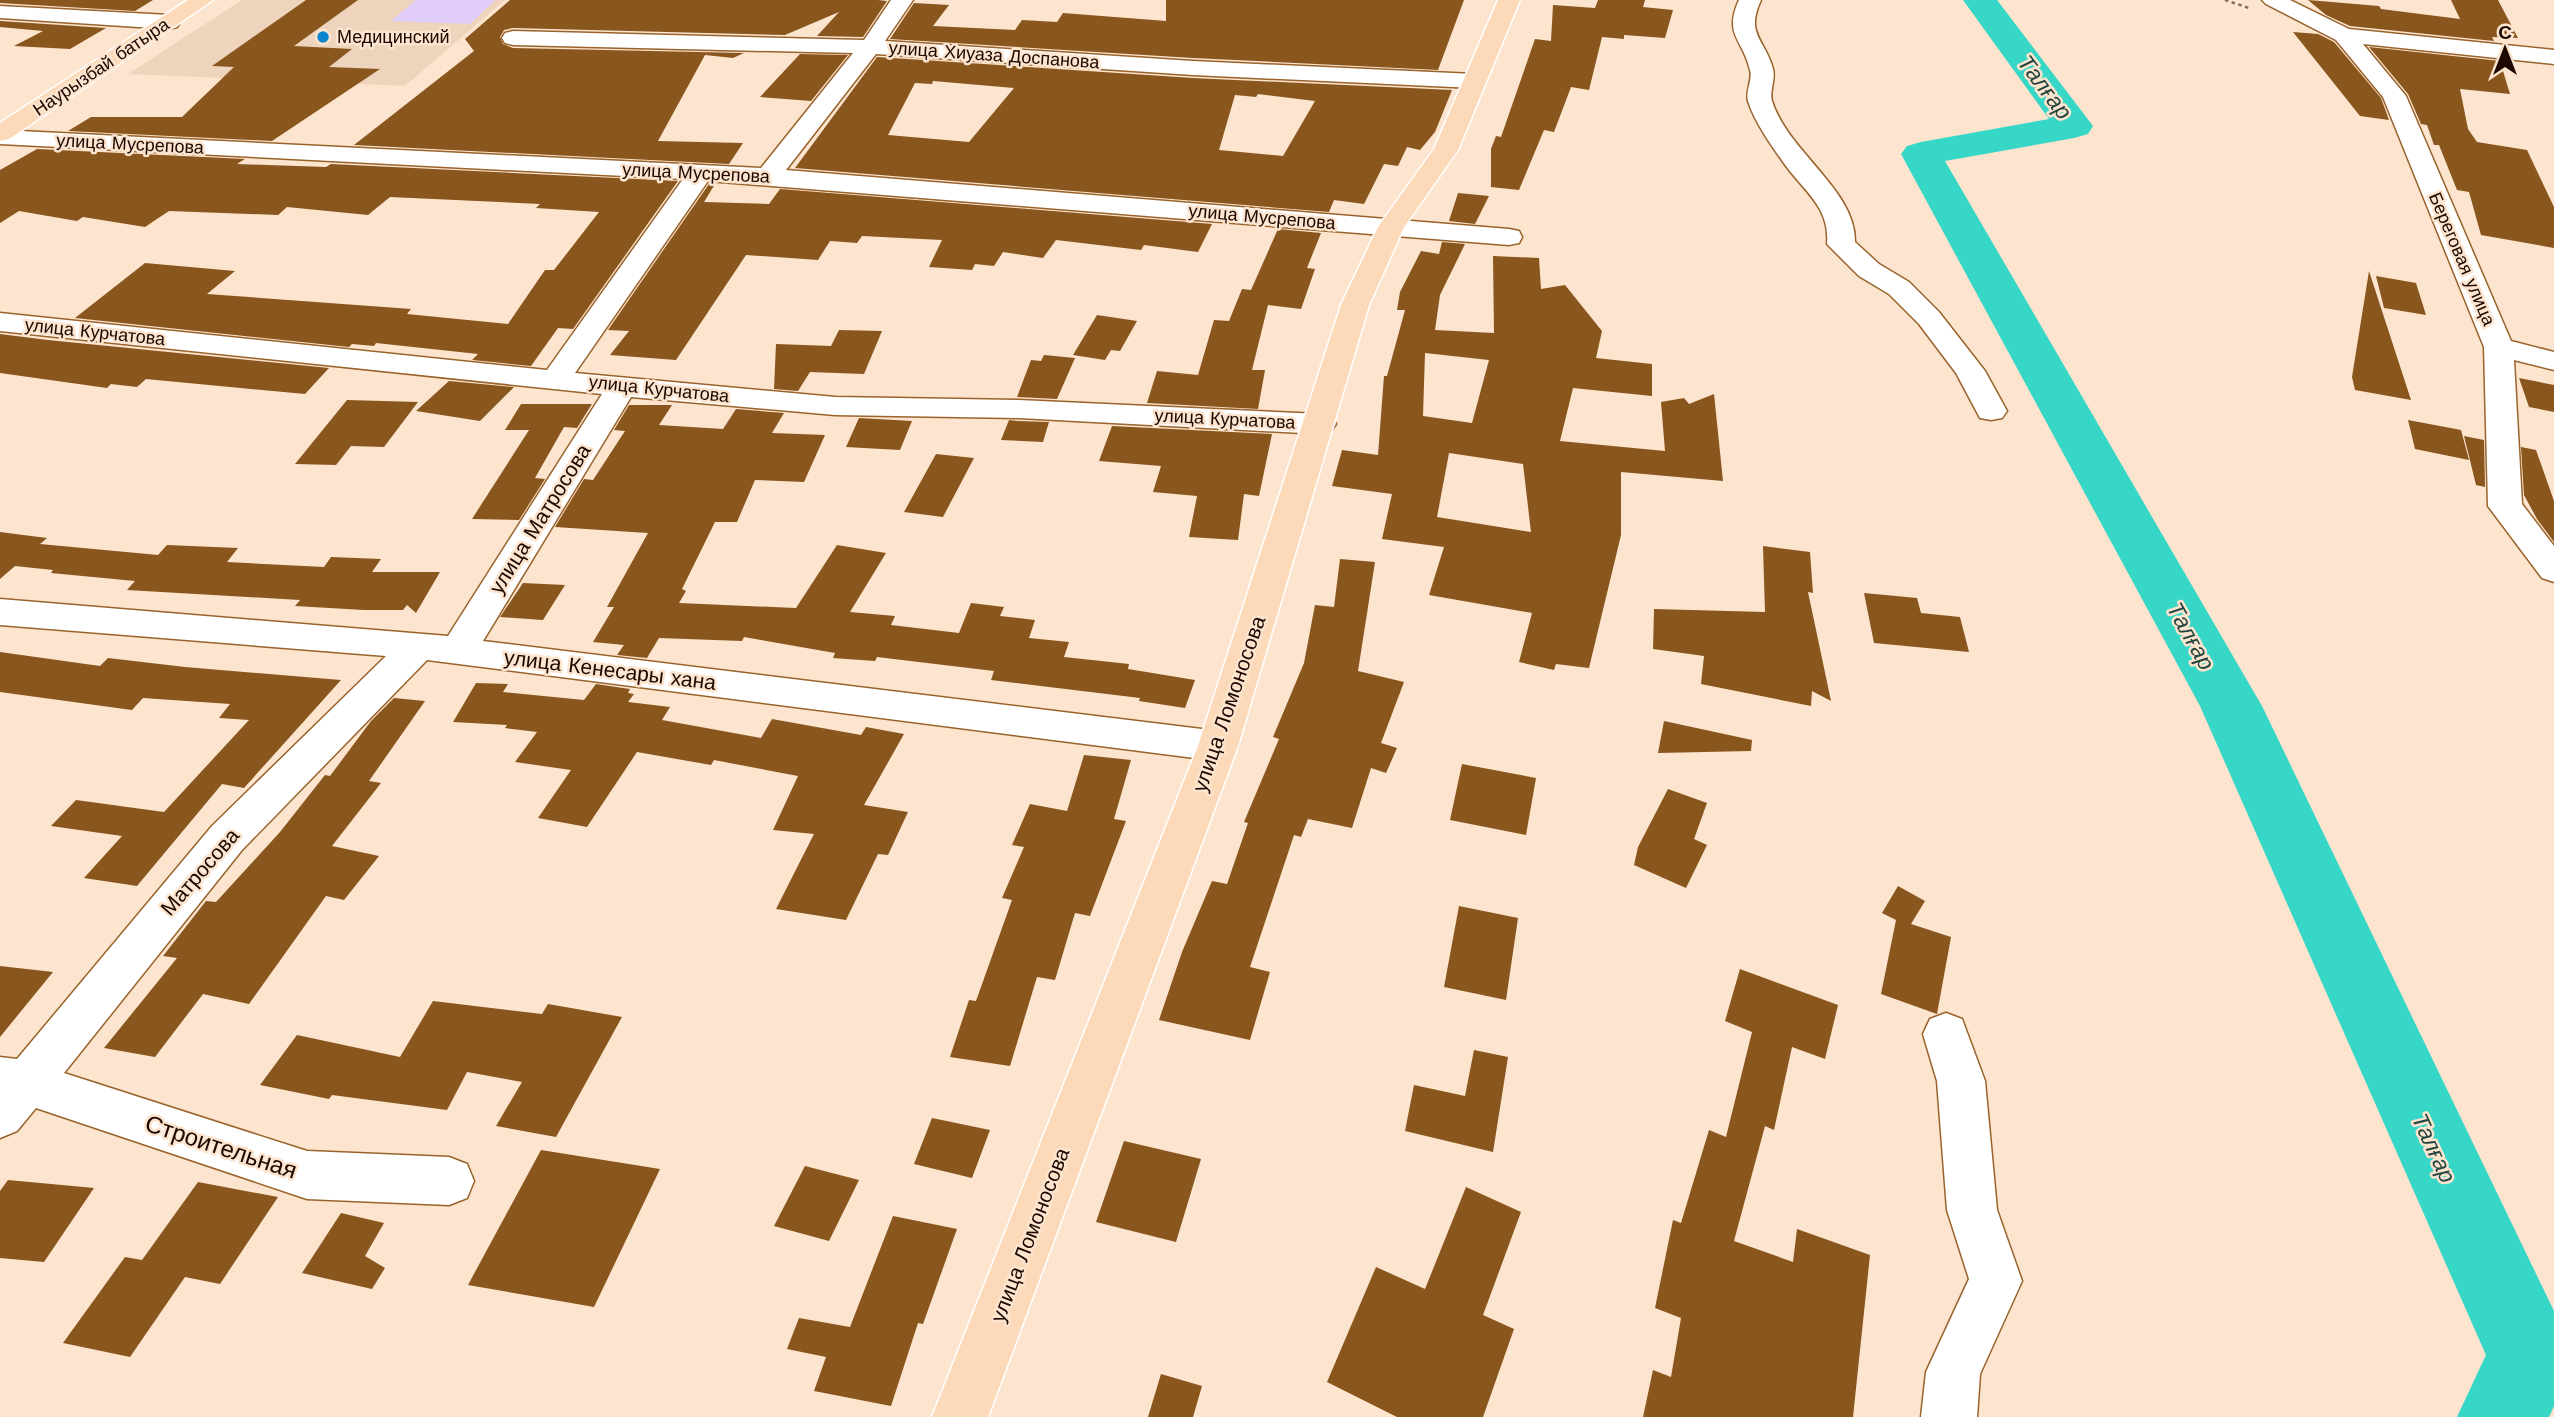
<svg xmlns="http://www.w3.org/2000/svg" width="2554" height="1417" viewBox="0 0 2554 1417" font-family="'Work Sans',sans-serif">
<rect width="100%" height="100%" fill="#fce4ce"/>
<path fill="#eed4bc" d="M242,0H505L405,86L128,74Z"/>
<path fill="#e0cdfa" d="M416,0H495L470,24L391,21Z"/>
<g fill="none" stroke-linecap="round" stroke-linejoin="round">
<path fill="#36d7c6" fill-rule="evenodd" d="M1963,0H1997L2093,126L2088,134L2074,138L1945,161L2262,706L2554,1311V1406L2549,1417H2457L2486,1355L2200,706L1901,154L1907,146L1921,142L2049,119Z"/>
</g>
<path fill="#89561e" fill-rule="evenodd" d="M0,0H153L135,11L0,3Z
M306,0H358L294,46L352,49L329,67L380,69L272,141L68,131L91,117H182L234,67L212,66Z
M510,0H878L887,1L863,37L817,36L839,12L785,35L513,28L504,30L500,37L503,44L513,48L744,53L733,58L705,55L658,141L743,143L729,164L354,145L474,51L465,39Z
M1166,0H1464L1438,70L1193,58L890,39L914,3L949,5L933,26L1015,30L1022,20L1057,22L1063,13L1166,21Z
M1598,0H1645L1643,7L1673,10L1665,38L1624,35V39L1602,37L1589,90L1571,87L1554,132L1544,130L1519,190L1491,187V149L1496,136L1501,137L1535,39L1551,41L1553,5L1595,8Z
M2308,0L2379,6L2381,9L2460,19L2451,0H2498L2518,38L2492,37L2494,41L2350,26L2326,15Z
M0,21L106,28L70,49L14,46L43,31L0,27Z
M2293,32L2318,34L2334,42L2381,98L2389,120L2360,116Z
M2369,47L2500,61L2510,94L2460,89L2468,129L2477,142L2527,150L2554,207V248L2481,235L2469,192L2457,190L2439,145H2434L2427,125L2421,124L2408,94Z
M800,54L848,55L811,101L760,97Z
M877,57L1193,78L1452,90L1435,132L1420,150L1407,147L1398,166L1384,164L1364,204L1334,200L1329,212L795,168ZM933,81L1014,88L969,142L888,135L915,83L932,84ZM1258,94L1315,101L1283,156L1219,150L1235,95L1256,97Z
M37,149L245,159L237,164L326,167L331,164L678,181L573,329L558,328L531,366L472,360L478,354L376,343L374,346L352,344L349,347L75,318L145,263L235,271L207,294L411,309L407,314L508,324L545,270H554L599,212L536,208L540,204L390,197L368,215L287,207L278,215L169,211L145,227L83,217L77,221L19,211L0,223V170Z
M709,184H715L704,202L769,204L780,189L1212,224L1198,252L1144,245L1141,250L1056,240L1043,258L1003,252L994,266L975,264L972,270L929,267L942,240L862,236L857,243L830,241L818,260L746,255L676,360L610,355L629,331L608,330Z
M1458,193L1489,196L1475,224L1449,221Z
M1278,229L1321,233L1307,268L1315,269L1301,309L1268,305L1252,370H1265L1258,409L1147,403L1157,371L1198,375L1214,320L1229,321L1242,289L1251,290Z
M1442,242L1465,244L1440,295L1435,330L1494,333L1493,256L1539,258L1541,289L1565,285L1602,331L1596,358L1652,364V396L1573,388L1560,441L1665,451L1661,402L1684,398L1689,404L1714,394L1723,481L1621,472V535L1589,668L1556,664L1554,670L1519,662L1532,613L1429,595L1444,547L1382,539L1392,494L1332,486L1342,450L1378,455L1384,376H1387L1405,310H1397L1400,292L1421,251L1439,254ZM1425,353L1489,360L1472,423L1423,416ZM1449,453L1523,464L1531,532L1437,517Z
M2369,271L2411,400L2355,390L2352,377Z
M2376,276L2416,283L2426,315L2384,308Z
M1097,315L1137,321L1120,351L1111,350L1105,360L1073,355Z
M839,330L882,331L864,374L810,372L798,391L774,389L776,344L831,346Z
M0,334L48,340L329,368L305,394L146,379L137,387L111,384L107,388L0,373Z
M1044,355L1075,358L1057,399L1017,397L1031,360L1041,361Z
M2519,378L2554,385V412L2529,407Z
M449,381L514,387L480,421L416,411Z
M347,400L418,402L384,447L351,446L336,465L295,464Z
M521,404H592L577,428L564,427L535,478L545,479L519,520L472,519L529,430H505Z
M629,405H672L659,425L723,429L736,409L784,413L772,433L825,435L804,482L755,480L737,522H715L682,589L686,591L679,603L796,608L837,545L886,553L850,612L895,616L891,625L959,633L971,603L1004,607L1000,616L1035,620L1029,638L1069,642L1064,657L1129,664L1128,669L1195,680L1185,708L1139,701L1140,698L991,680L994,671L877,657L875,661L833,658L835,653L744,637L742,641L659,638L647,658L617,655L624,645L593,642L614,607H607L648,533L555,527L584,479L593,480L625,431L614,430Z
M859,418L912,421L900,450L846,447Z
M1009,420L1019,421L1049,422L1043,442L1001,440Z
M2408,420L2461,430L2469,460L2415,449Z
M1112,426L1272,434L1259,496L1244,494L1238,540L1189,537L1197,496L1153,492L1161,466L1099,461Z
M2464,436L2484,440L2485,487L2476,485Z
M2521,447L2536,450L2554,501V542L2537,519L2524,495Z
M936,454L974,458L943,517L904,512Z
M0,532L47,538L40,544L158,555L167,545L238,548L227,562L324,567L331,557L381,559L372,572H440L416,613L407,605L403,610H364L295,606L300,600L127,590L135,581L51,573L53,570L15,566L0,579Z
M1763,546L1810,552L1813,593L1808,592L1831,701L1812,691L1811,706L1701,684L1704,656L1653,649L1654,609L1765,612Z
M1340,559L1375,562L1358,671L1404,682L1381,743L1397,748L1386,773L1371,768L1352,828L1308,819L1301,837L1294,835L1250,967L1270,972L1250,1040L1159,1020L1182,952L1212,881L1227,884L1248,823L1244,822L1279,739L1273,737L1304,663L1315,605L1334,607Z
M523,583L565,585L543,620L500,617Z
M1864,593L1917,598L1921,613L1960,617L1969,652L1874,643Z
M0,652L100,666L108,658L185,667L341,680L244,788L222,784L137,886L84,878L122,836L51,826L76,800L164,812L249,720L219,718L230,704L143,698L132,710L0,692Z
M476,683L508,684L503,692L584,700L596,684L630,689L628,693L634,694L628,702L670,707L662,720L761,738L772,719L861,735L866,727L904,734L864,805L908,812L888,855L878,854L846,920L776,909L814,834L773,830L798,776L714,760L711,765L637,752L587,827L538,818L571,770L515,762L537,732L505,728L507,725L453,722Z
M394,698L425,701L369,781L381,783L332,846L379,856L344,900L326,896L249,1004L203,994L155,1057L104,1048L177,958L163,956L206,901L216,902L280,832L325,775L330,776L371,721Z
M1664,721L1752,740L1751,751L1658,753Z
M1084,755L1131,760L1114,819L1126,821L1090,916L1075,913L1055,980L1037,977L1010,1066L950,1057L969,1000L976,1001L1012,900L1002,898L1024,847L1012,845L1030,804L1067,811Z
M1462,764L1536,778L1526,835L1450,820Z
M1668,789L1707,803L1694,839L1707,845L1686,888L1634,865L1638,847Z
M1898,886L1925,901L1911,924L1951,937L1937,1014L1881,994L1896,920L1882,913Z
M1459,906L1518,918L1506,1000L1444,987Z
M0,966L53,972L0,1037Z
M1740,969L1838,1005L1825,1059L1792,1047L1774,1130L1765,1126L1734,1241L1793,1262L1797,1229L1870,1255L1853,1417H1643L1653,1370L1671,1377L1681,1318L1655,1308L1673,1220L1681,1223L1709,1130L1726,1137L1752,1032L1725,1021Z
M433,1001L542,1014L548,1004L622,1017L556,1137L496,1126L522,1082L467,1072L447,1110L332,1095L329,1099L260,1085L297,1035L400,1057Z
M1474,1050L1508,1057L1493,1152L1405,1131L1414,1085L1465,1096Z
M932,1118L990,1130L972,1178L914,1164Z
M1124,1141L1201,1159L1176,1242L1096,1222Z
M541,1150L660,1169L594,1307L468,1285Z
M805,1166L859,1180L829,1241L774,1226Z
M8,1180L94,1188L44,1262L0,1258V1191Z
M198,1182L278,1197L220,1284L185,1277L130,1357L63,1343L125,1257L142,1260Z
M1466,1187L1521,1212L1483,1315L1514,1329L1483,1417H1397L1327,1382L1376,1267L1425,1289Z
M341,1213L384,1223L365,1256L385,1268L372,1289L302,1273Z
M893,1216L957,1229L923,1324L918,1323L891,1406L814,1391L826,1357L787,1349L799,1318L850,1327Z
M1161,1374L1202,1386L1193,1417H1148Z"/>
<g fill="none" stroke-linecap="round" stroke-linejoin="round">
<defs>
<path id="minor" d="M891,0H913L885,41L1193,61L1474,74L1482,76L1486,81L1482,86L1474,88L1193,75L876,54L786,170L1509,229L1519,231L1522,237L1519,243L1509,245L708,181L575,373L835,397L1019,400L1320,414L1331,417L1336,424L1331,431L1320,434L1019,418L835,415L631,397L483,641L1218,731L1232,735L1238,746L1232,757L1218,761L427,660L242,850L64,1073L307,1151L449,1157L467,1164L474,1181L467,1198L449,1205L307,1199L36,1108L17,1131L0,1138V1057L17,1059L212,826L386,656L0,625V599L448,636L602,394L0,331V313L547,370L683,179L0,144V130L761,168L853,53L513,45L505,43L502,38L505,33L513,31L864,40Z
M1739,0H1761C1745,35 1765,39 1773,69C1776,80 1769,91 1772,101C1788,152 1856,190 1855,242L1879,264L1909,282L1939,312L1985,371L2007,411L2002,418L1991,420L1980,418L1956,373L1919,324L1889,294L1859,276L1827,244C1830,208 1806,193 1786,166C1773,148 1755,123 1748,101C1745,91 1753,80 1750,70C1743,39 1723,35 1739,0Z
M2262,0H2290L2349,29L2554,50V64L2363,44L2406,96L2511,341L2554,352V370L2514,360L2522,504L2554,546V582L2542,578L2488,506L2484,347L2383,97L2336,40L2266,4Z
M0,6L169,15L177,17L180,22L177,27L169,29L0,18Z
M1946,1013L1962,1019L1985,1081L1997,1210L2022,1281L1980,1374L1977,1417H1921L1926,1372L1969,1279L1947,1210L1937,1081L1923,1034L1930,1019Z"/>
<path id="major" d="M188,0H213L9,139L0,141V123Z
M1498,0H1520L1458,150L1404,227L1369,305L1238,746L988,1417H932L1198,746L1341,305L1378,227L1434,149Z"/>
</defs>
<use href="#minor" stroke="#99632b" stroke-width="3"/>
<use href="#major" stroke="#fff" stroke-width="3"/>
<path stroke="#836d5f" stroke-width="2.5" stroke-dasharray="3.5 3.5" stroke-linecap="butt" d="M2225,0L2249,8"/>
<use href="#minor" fill="#fff" fill-rule="evenodd"/>
<use href="#major" fill="#fcd9b8" fill-rule="evenodd"/>
</g>
<circle fill="#0d86ce" stroke="#fce4ce" stroke-width="2.5" cx="323" cy="37" r="7"/>
<g text-anchor="middle" stroke-width="5" stroke-linejoin="round" paint-order="stroke">
<g font-size="18" fill="#1c0800" stroke="#fce4ce" text-anchor="start">
<text x="337" y="43">Медицинский</text>
</g>
<g font-size="18" fill="#1c0800" stroke="#fce4ce">
<text transform="translate(994 55) rotate(4)" y="6">улица Хиуаза Доспанова</text>
<text transform="translate(101 67) rotate(-34)" y="6">Наурызбай батыра</text>
<text transform="translate(130 144) rotate(3)" y="6">улица Мусрепова</text>
<text transform="translate(696 173) rotate(3)" y="6">улица Мусрепова</text>
<text transform="translate(1262 217) rotate(5)" y="6">улица Мусрепова</text>
<text transform="translate(2462 259) rotate(67)" y="6">Береговая улица</text>
<text transform="translate(95 332) rotate(6)" y="6">улица Курчатова</text>
<text transform="translate(659 389) rotate(6)" y="6">улица Курчатова</text>
<text transform="translate(1225 419) rotate(3)" y="6">улица Курчатова</text>
</g>
<g font-size="21" fill="#1c0800" stroke="#fce4ce">
<text transform="translate(540 519) rotate(-58)" y="7">улица Матросова</text>
<text transform="translate(610 670) rotate(7)" y="7">улица Кенесары хана</text>
<text transform="translate(1229 704) rotate(-71)" y="7">улица Ломоносова</text>
<text transform="translate(200 872) rotate(-49)" y="7">Матросова</text>
<text transform="translate(1030 1235) rotate(-69)" y="7">улица Ломоносова</text>
</g>
<g font-size="23" font-style="italic" fill="#254540" stroke="#fce4ce">
<text transform="translate(2045 87) rotate(53)" y="8">Талғар</text>
<text transform="translate(2191 636) rotate(61)" y="8">Талғар</text>
<text transform="translate(2434 1148) rotate(65)" y="8">Талғар</text>
</g>
<g font-size="24" fill="#1c0800" stroke="#fce4ce">
<text transform="translate(221 1147) rotate(18)" y="8">Строительная</text>
</g>
</g>
<g transform="translate(2505 49)" stroke="#fce4ce" stroke-width="5" paint-order="stroke">
<path d="M0-5L12 26L0 18L-12 26Z" fill="#1c0800"/>
<text y="-10" font-size="19" font-weight="bold" text-anchor="middle" fill="#1c0800">С</text>
</g>
</svg>
